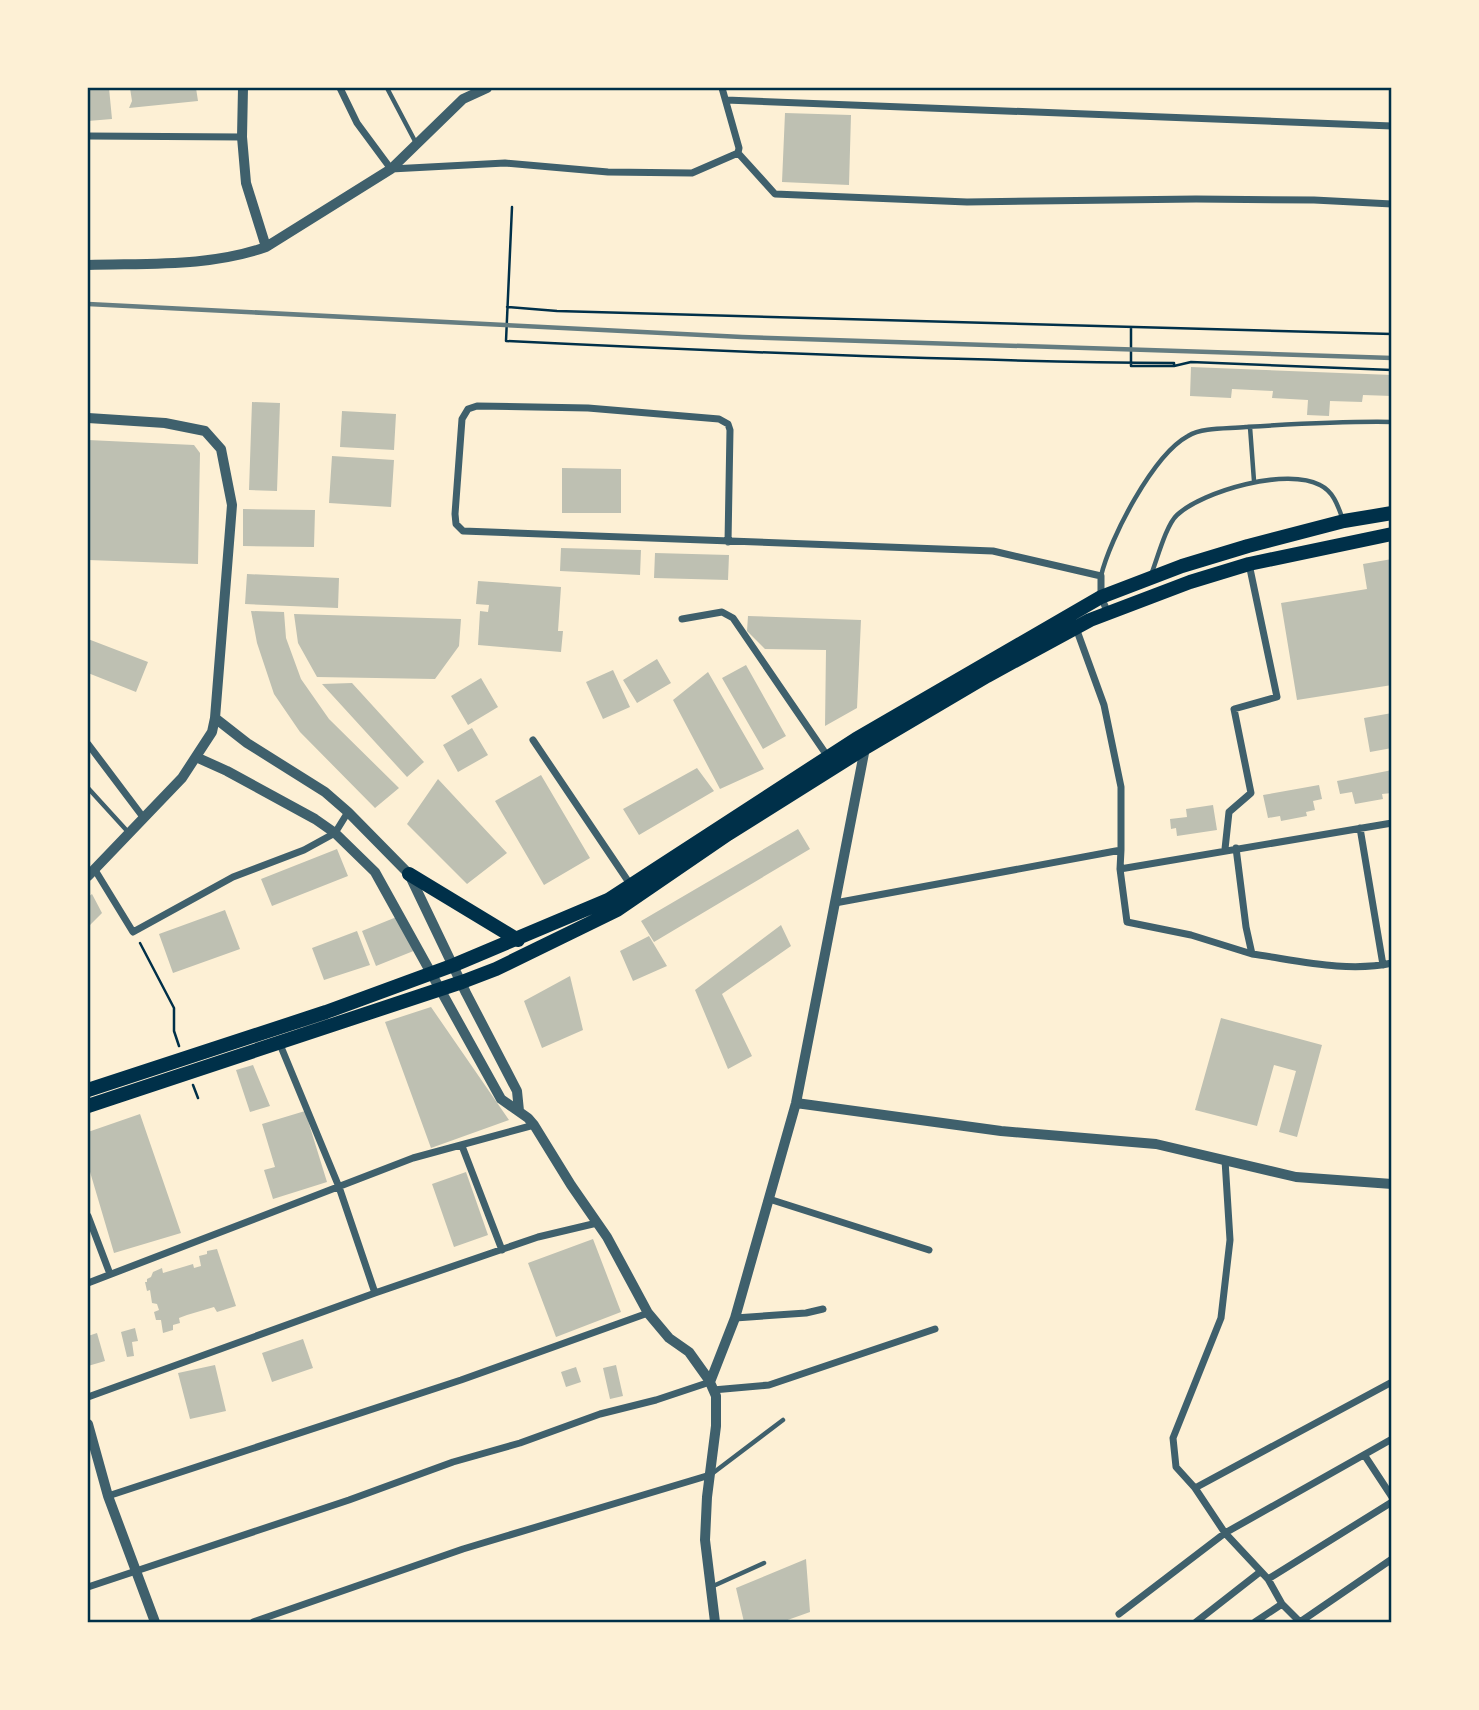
<svg xmlns="http://www.w3.org/2000/svg" width="1479" height="1710" viewBox="0 0 1479 1710" font-family="'Titillium Web',sans-serif">
<rect width="100%" height="100%" fill="#fdf0d5"/>
<path fill="#bec0b2" d="M88,88H109L112,119L88,121Z
M130,88H196L198,101L129,108L132,101Z
M785,113L851,115L849,185L782,182Z
M1191,367L1392,375V396L1363,395L1362,402L1330,401L1329,416L1307,415L1308,400L1272,398L1273,391L1232,389L1231,398L1190,396Z
M252,402L280,403L277,491L249,490Z
M342,411L396,414L394,450L340,447Z
M88,440L194,445L200,453L198,564L88,560Z
M332,456L394,460L391,507L329,503Z
M562,468L621,469V513H562Z
M243,509L315,510L314,547L243,546Z
M561,548L641,550L640,575L560,571Z
M655,553L729,555L728,580L654,578Z
M1392,559V685L1297,700L1281,603L1367,589L1363,564Z
M247,574L339,578L338,608L245,604Z
M478,581L561,587L558,631H563L561,652L478,645L480,611L488,612L489,605L476,604Z
M251,611L284,612L286,638L301,679L329,719L399,788L375,808L300,732L274,694L257,643Z
M294,614L461,619L459,646L435,679L317,677L298,643Z
M748,616L861,620L857,708L825,726L826,650L765,649L747,631Z
M88,639L148,662L136,692L88,673Z
M657,659L671,683L637,703L623,680Z
M746,665L786,736L763,749L722,678Z
M613,670L630,707L603,719L586,682Z
M708,672L764,769L720,789L673,700Z
M481,678L498,707L468,725L451,696Z
M352,683L424,762L407,777L322,684Z
M1392,713V748L1370,752L1364,718Z
M472,728L488,755L458,772L443,745Z
M697,768L714,791L639,835L623,809Z
M1392,770V793L1382,794L1383,799L1355,804L1352,792L1340,794L1337,781Z
M541,775L590,858L544,885L495,801Z
M438,779L507,853L467,884L407,824Z
M1319,785L1322,799L1313,801L1315,810L1306,812L1307,816L1281,821L1280,816L1268,818L1263,795Z
M1213,805L1217,830L1177,836L1176,828L1171,829L1170,819L1187,817L1186,809Z
M798,829L810,849L654,942L641,921Z
M337,849L348,876L272,906L261,879Z
M92,894L102,913L88,927V897Z
M225,910L240,949L173,973L159,934Z
M399,916L416,950L376,966L362,931Z
M781,925L791,946L722,994L752,1056L728,1069L695,990Z
M357,931L370,965L324,980L312,948Z
M649,936L667,966L633,981L620,951Z
M570,976L583,1030L542,1048L524,1001Z
M431,1007L509,1120L431,1148L385,1022Z
M1221,1018L1322,1045L1297,1137L1279,1132L1296,1071L1274,1065L1257,1126L1195,1110Z
M253,1065L270,1106L250,1112L236,1070Z
M305,1111L327,1182L273,1199L264,1170L275,1167L262,1124Z
M140,1114L181,1233L114,1253L88,1165V1132Z
M466,1172L488,1235L454,1247L432,1184Z
M593,1239L621,1312L556,1337L528,1263Z
M217,1249L236,1306L217,1312L214,1307L187,1315L179,1318L180,1323L173,1325V1330L163,1333L161,1320H156L154,1312L159,1310L157,1304L152,1303L150,1290L147,1291L145,1282H147V1279L151,1277L153,1272L162,1268L163,1273L193,1264L194,1268L201,1266L199,1256L207,1254V1251Z
M135,1328L138,1341L132,1342L134,1356L127,1357L121,1332Z
M97,1333L105,1361L88,1366V1336Z
M303,1339L313,1368L272,1382L262,1353Z
M215,1365L226,1411L190,1419L178,1373Z
M616,1365L623,1396L610,1399L603,1368Z
M576,1367L581,1382L566,1387L561,1372Z
M806,1559L810,1612L782,1622H744L736,1588Z"/>
<g fill="none" stroke-linecap="round" stroke-linejoin="round">
<path stroke="#003049" stroke-width="2.5" d="M512,207L506,341C729,352 951,361 1174,363V366L1191,362L1392,370
M507,307L557,311L1392,334
M1131,328V366H1174
M140,943L174,1008V1031L179,1046
M193,1085L198,1098"/>
<path stroke="#3f606c" stroke-width="4.5" d="M387,88L416,143
M1250,427L1254,481
M1151,575C1157,560 1166,525 1177,515C1203,491 1287,467 1320,485C1334,492 1338,506 1343,520
M1101,576C1110,538 1153,455 1188,436C1203,427 1229,429 1246,427C1295,424 1343,421 1392,422
M88,788L129,833
M713,1473L783,1420
M711,1587L764,1563"/>
<path stroke="#3f606c" stroke-width="7" d="M340,88L357,123L391,169L505,163L608,172L692,173L738,153L739,148L722,88
M726,100L1392,126
M88,136L242,137
M738,153L775,194L967,202L1196,199L1314,200L1392,204
M728,542L730,430L728,424L719,419L588,408L477,406L468,409L462,419L455,514L456,524L463,531L993,551L1101,576V597L1108,613
M682,619L722,612L733,618L828,757
M533,740L630,884
M88,744L143,817
M1360,828L1383,965
M1236,848L1246,927L1252,954C1296,960 1347,973 1392,963
M1225,849L1229,812L1251,793L1234,709L1277,697L1249,564
M1121,850L1120,869L1392,823
M1120,869L1127,922L1191,935L1252,954
M95,870L133,932L233,877L304,850L335,833L348,812
M835,903L1121,850V787L1104,705L1076,628
M279,1042L339,1187L375,1293
M462,1146L502,1250
M1225,1160L1230,1240L1221,1318L1173,1438L1176,1467L1195,1488L1225,1533L1268,1579L1282,1604L1300,1622
M769,1199L929,1250
M88,1216L110,1274
M88,1283L413,1158L534,1125
M735,1318L806,1313L823,1309
M713,1390L769,1385L935,1329
M88,1397L375,1293L538,1237L597,1223
M1365,1456L1392,1497
M1195,1488L1392,1382
M108,1496L461,1380L648,1313
M1268,1579L1392,1502
M88,1587L349,1500L453,1462L520,1443L600,1414L656,1400L710,1382
M1119,1614L1225,1533L1392,1439
M253,1622L463,1549L710,1475
M1196,1622L1260,1572
M1255,1622L1282,1604
M1300,1622L1392,1559"/>
<path stroke="#3f606c" stroke-width="10" d="M266,247L391,169L463,99L487,88
M88,265C148,263 209,267 266,247L246,183L242,137L243,88
M88,418L165,423L205,431L221,449L232,505L215,718L212,732L182,778L88,876
M215,718L247,743L325,792L348,812L409,874L466,993L517,1091L519,1111
M196,757L227,771L315,819L335,833L375,872L501,1099L528,1118L534,1125L571,1185L607,1237L648,1313L669,1338L689,1352L709,1380L716,1396V1426L707,1497L705,1540L715,1622
M796,1103L1001,1131L1156,1144L1296,1177L1392,1184
M710,1382L735,1318L796,1103L865,748
M88,1424L108,1496L155,1622"/>
<path stroke="#003049" stroke-width="14" d="M409,874L518,940
M88,1090L326,1012L454,965L608,900L856,739L1101,597L1182,566L1248,546L1344,521L1392,513
M88,1106L462,982L496,969L617,910L728,834L865,748L987,676L1090,620L1190,582L1249,564L1392,534"/>
<path stroke="#657d81" stroke-width="4.5" d="M88,304L742,337L1392,358"/>
</g>
<rect width="1479" height="1710" fill="none" stroke="#fdf0d5" stroke-width="178"/>
<rect x="89" y="89" width="1301" height="1532" fill="none" stroke="#003049" stroke-width="2.5"/>
</svg>
